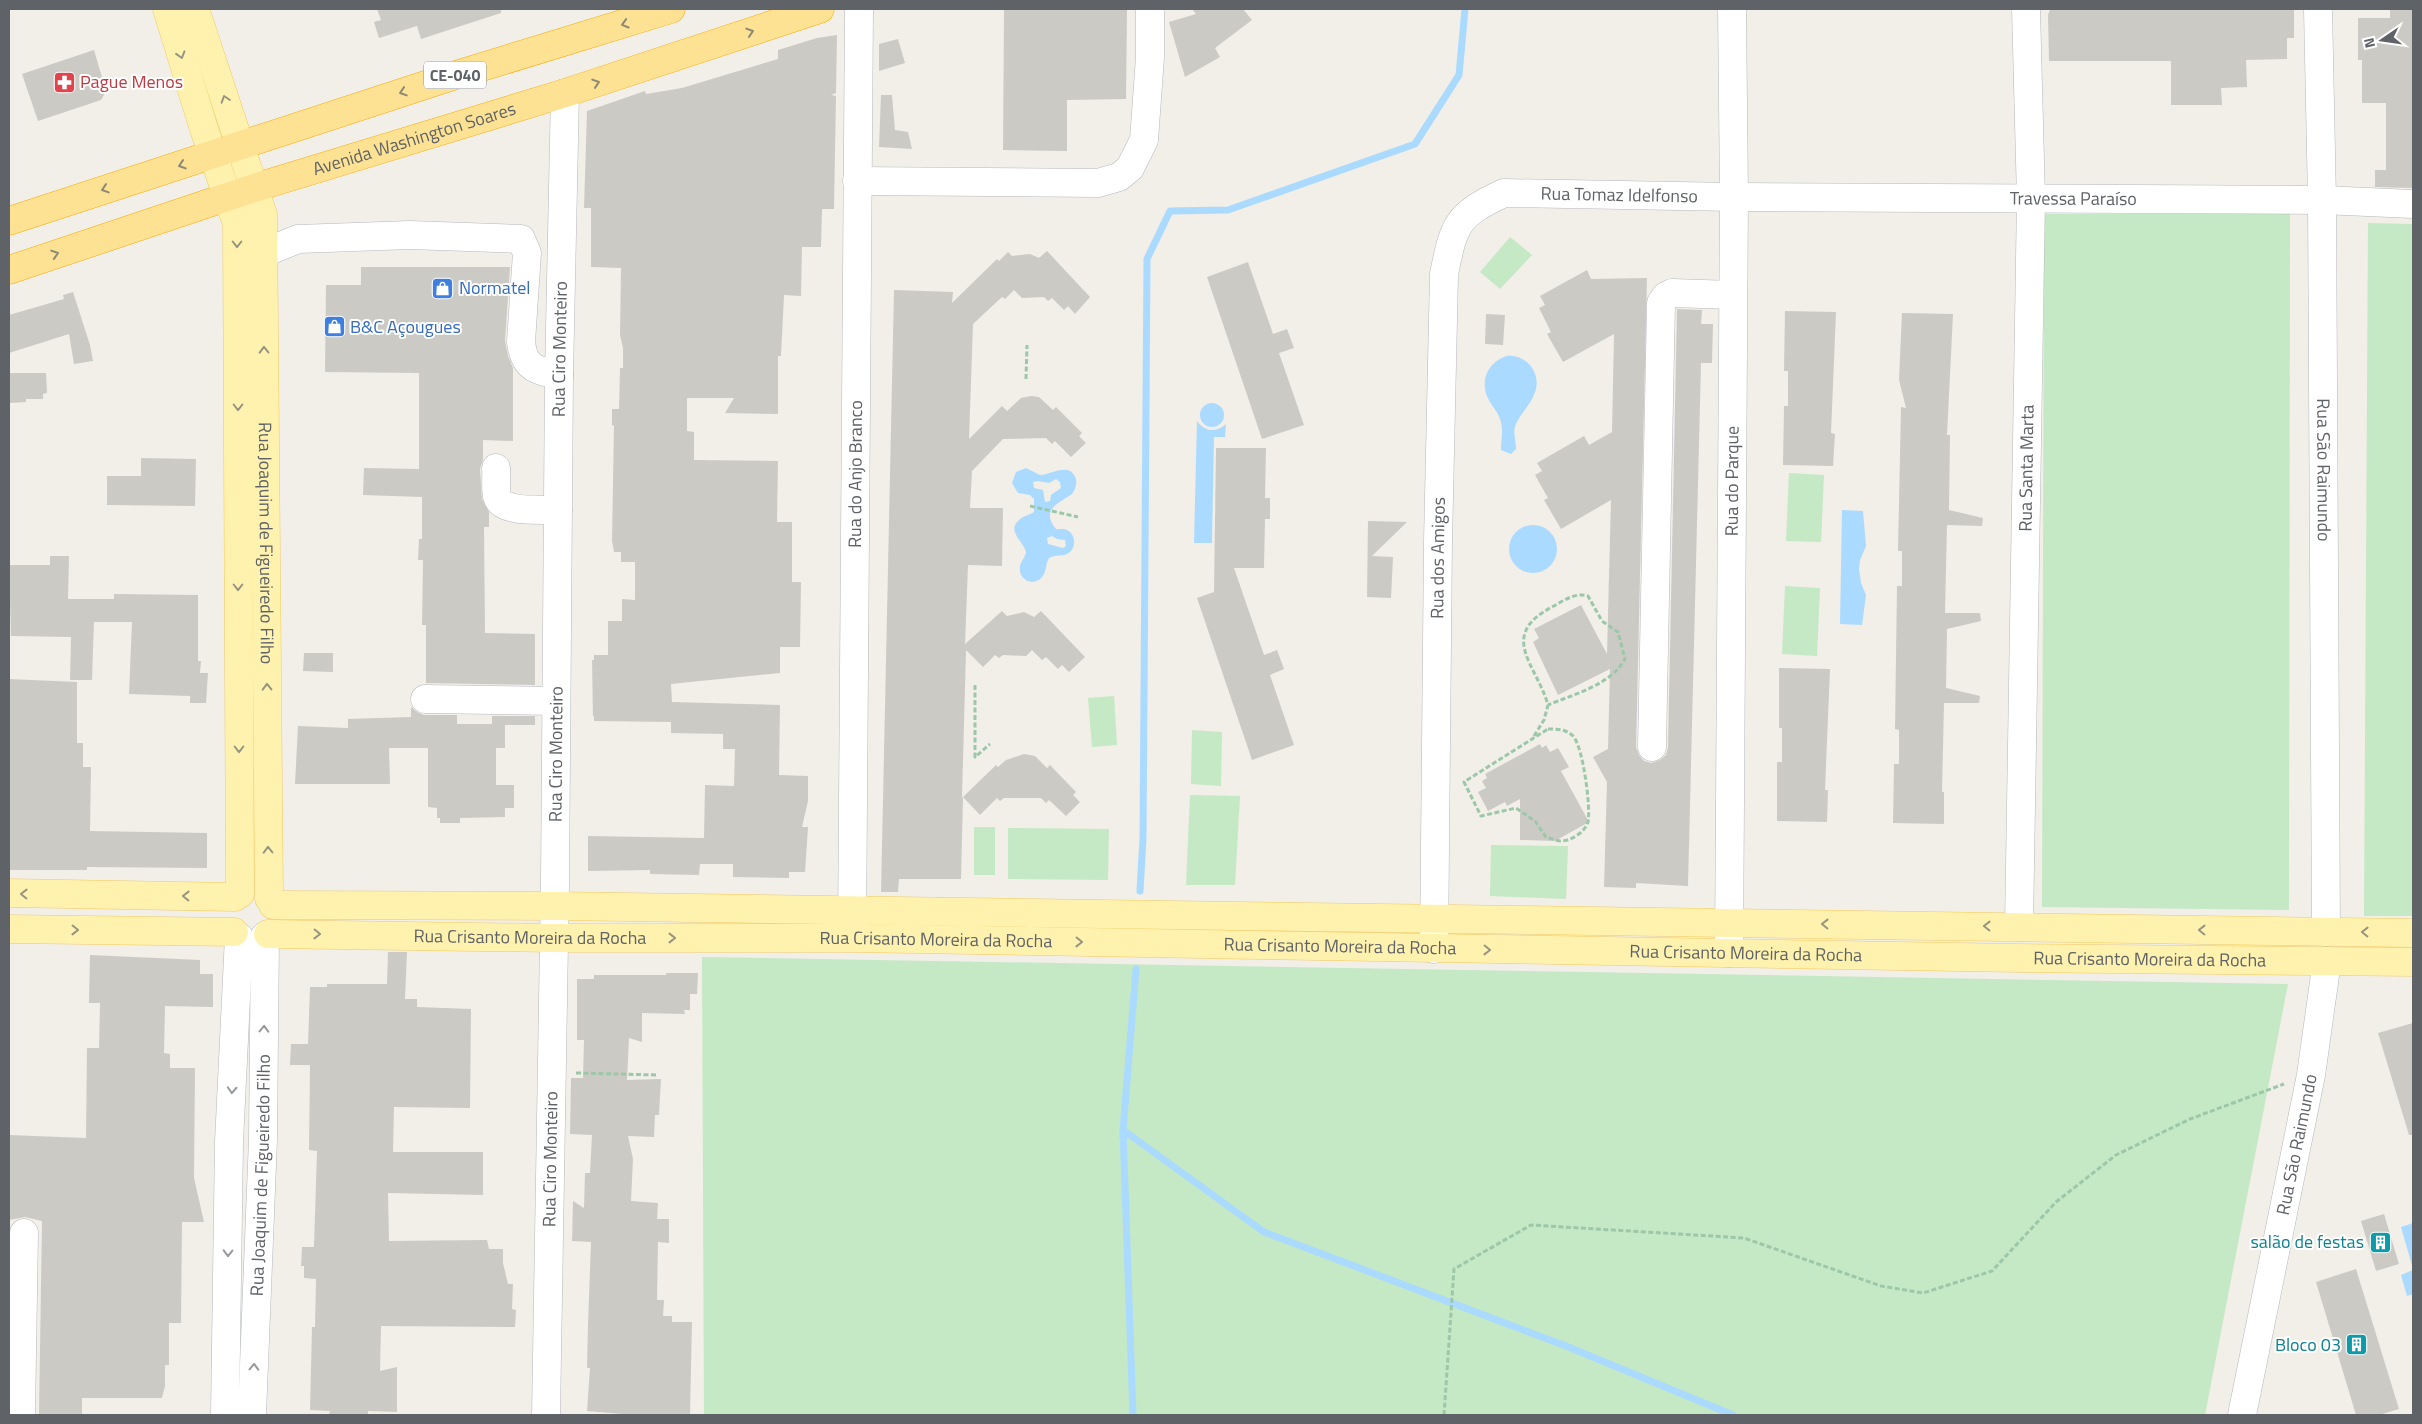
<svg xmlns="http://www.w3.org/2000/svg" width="2422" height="1424" viewBox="0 0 2422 1424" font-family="'Titillium Web',sans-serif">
<rect width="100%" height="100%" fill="#f1efe8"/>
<path fill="#c5e8c5" d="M2044,214H2290L2289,910L2042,907Z
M2368,223L2413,224V916H2364Z
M1510,237L1532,255L1500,289L1480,272Z
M1789,473L1824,475L1821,542L1786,541Z
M1785,586L1820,588L1817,656L1782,654Z
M1114,696L1117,745L1092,747L1088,698Z
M1192,730L1222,732L1221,786L1191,784Z
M1190,795L1240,796L1235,885H1186Z
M974,827H995V875H974Z
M1008,828L1109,829L1108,880L1008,879Z
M1491,845L1568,846L1566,899L1490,896Z
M702,957L2288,984L2205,1415H704Z"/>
<path fill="#aadaff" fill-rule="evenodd" d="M1507,356C1526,354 1542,373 1535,392C1531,405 1520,413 1515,426C1513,434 1516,441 1516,449L1511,454L1501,450C1501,439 1504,430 1500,419C1497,410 1490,404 1487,396C1480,378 1490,361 1507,356Z
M1200 415a12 12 0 1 1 24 0a12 12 0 1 1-24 0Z
M1197,421C1205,432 1216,433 1226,424L1225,437H1214L1212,543H1194Z
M1026,468L1040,475C1051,475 1070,461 1076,479C1077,485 1075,490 1072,494C1059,503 1040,509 1056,529C1060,530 1063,528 1067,530C1078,536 1076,552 1064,555C1058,556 1055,555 1049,558C1045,565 1047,571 1042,577C1034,587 1018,580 1020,567C1020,562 1025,558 1026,552C1024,542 1006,531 1019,520C1023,516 1029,515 1034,512V499L1030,495L1018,493L1012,483L1016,472ZM1056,479L1060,482L1061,488L1051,495L1050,501L1045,502L1043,490L1034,488L1033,482L1038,481L1049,483ZM1052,536L1057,539L1065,540L1066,546L1063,548L1048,544L1047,538Z
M1842,510L1863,511L1866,546L1860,560L1859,569L1861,583L1866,595L1862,625L1840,624Z
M1509 549a24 24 0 1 1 48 0a24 24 0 1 1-48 0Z
M2413,1223V1269L2401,1227Z
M2413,1270V1294L2407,1296L2401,1275Z"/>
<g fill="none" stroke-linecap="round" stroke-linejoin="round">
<path stroke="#aadaff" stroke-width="7" d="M1140,891L1143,839L1147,259L1170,211L1228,210L1415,144L1459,75L1465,9
M1136,969L1123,1130L1264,1232L1566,1346L1733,1415
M1123,1130L1133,1415"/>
</g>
<path fill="#cccac5" d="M377,9H501V13L421,39L417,26L379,38L374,22L381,20Z
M1004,9H1127L1126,99L1067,100V151L1003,150Z
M1192,9H1243L1252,20L1215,48L1220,57L1185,77L1169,22L1196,14Z
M2054,9H2294V38H2287V59L2246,60L2247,87L2221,88L2222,105H2171V61H2049L2048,15L2050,10Z
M2390,9H2413V188L2375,187V170H2386V103H2362V60H2358V18H2390Z
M837,35L836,93L831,95L836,96L834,209H822L821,247H802L801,296L784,295L781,356H778V414L725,413L734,398H687V431L694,432V460L778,461L777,522H792V582H801L800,647H780V673L671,684L672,702L780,705L779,775L808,776V801L802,827H808L805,872H789V878L733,877V864H700L699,875L650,874V870L588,871V836L704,838L705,785L734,786L735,749H723V734L671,733V722L594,721V716L593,717L592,660H594V655H608V621H622V599L635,600V562H621V552H614L612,541L614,426L612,425V409H619L620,368H623V348L620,335L621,268L591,267V208H584L587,111L645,91L646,94L682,88L778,59V50L817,38Z
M898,39L905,63L879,71V44Z
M94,50L106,91L101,100L38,121L22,74Z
M881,95H892L895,130L908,132L912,149L879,147Z
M1047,251L1090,297L1075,314L1068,306L1064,310L1052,298L1048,301L1044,297L1022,298L1014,290L1005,299L1002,297L973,324L969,439L1002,406L1007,411L1021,398L1031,396L1039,397L1053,410L1056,407L1082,433L1079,436L1086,443L1071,457L1055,441L1052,444L1046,438L1003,439L972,471L970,508H1003L1002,566L968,565L965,644L1002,611L1007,616L1024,612L1034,617L1041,611L1085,657L1069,672L1062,665L1058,669L1046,657L1042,660L1032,650L1026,656L1003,655L999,658L995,655L983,667L966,650L962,798L996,765L998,767L1006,760L1024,754L1035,756L1047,768L1050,765L1076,792L1073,795L1080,802L1066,816L1049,800L1046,803L1041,798H1004L1000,801L997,798L980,815L963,797L961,879H899L898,892H881L894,290L953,292L952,303L997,259L999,261L1008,252L1012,256L1030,254L1039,258Z
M1248,262L1273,334L1287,329L1294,348L1279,353L1304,425L1262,439L1207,277Z
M361,267H510L505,341L508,356L513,368V441L483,440V460L480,469L482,499L489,512V527H484L485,633L535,634V685L426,683V625H422L423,560H418L419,539H422V497L363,495L364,468L419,469V373L325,372L326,285H361Z
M1587,270L1591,279L1647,278L1636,747L1639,755L1644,761L1651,763L1660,760L1666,755L1668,747L1677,309L1702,310L1701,324H1713L1712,363H1701L1688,886L1636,883V888L1604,887L1607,782L1593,757L1608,749L1610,669L1558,695L1533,642L1539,638L1534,629L1581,605L1607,654L1611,500L1561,529L1544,500L1548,498L1535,475L1542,471L1537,463L1584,436L1589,445L1612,432L1614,334L1563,362L1547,334L1551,332L1539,308L1545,305L1540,296Z
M73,292L90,345L93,361L74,364L69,334L9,353V315L64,299L63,295Z
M1785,311L1836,312L1831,433L1835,434L1833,466L1783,465L1784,406H1788V371H1784Z
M1902,313L1953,314L1947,435H1950L1949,510L1983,518L1982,526L1947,525L1945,613H1980L1981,621L1947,629L1946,688L1980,696L1979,703H1944L1942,792H1944V824L1893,823L1894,764H1899V730L1895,729L1897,586H1902V551H1898L1901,407L1906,408L1899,380Z
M1486,314L1505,315L1503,345L1485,344Z
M9,373H46L47,393L43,394V399H26V402L9,403Z
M1216,448H1266L1265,498H1270V519H1265L1264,568H1234L1264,655L1277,650L1284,669L1270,675L1294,745L1252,760L1197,598L1214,592Z
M141,458L196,459L195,506L107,505V476H141Z
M1368,521L1407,522L1372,556L1393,557L1391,598L1367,597Z
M50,556H69L68,599H114V594L198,595V661H201L200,673H208L206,703H190V696L129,694L132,622H94L92,680H70L71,637L11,636L9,565H50Z
M304,653H333V672L303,671Z
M1779,668L1830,669L1825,790H1828L1827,822L1777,821V762H1782V728H1779Z
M9,679L77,682V743H83V767H91L90,831L207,833V868L87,867V870H9Z
M411,707L417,712L424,715H457V724H492V716H535V725H505V748H496V785H514V808H505V817L460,818V823H440V818H437V808L428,807V748H389L390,784H295L298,726L348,728V719L411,717Z
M1540,744L1542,748L1546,745L1550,752L1558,748L1569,767L1561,771L1589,822L1555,841L1520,840V799L1507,806L1505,802L1488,811L1478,792L1486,788L1482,781L1487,778L1485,774Z
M388,952H407L405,999H417V1007L471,1009L470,1108L394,1107L393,1152H483V1195L388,1193L389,1241L487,1240L489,1249H503V1263L508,1284H513L512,1309L516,1310L515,1327L381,1326L380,1371L397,1367V1412L368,1411V1415H329L330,1411L310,1410L312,1327H315L316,1279L304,1278V1266H301L302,1247H314L317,1151L309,1150L310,1065H290L291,1044H308L310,987H327V984H387Z
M90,955L200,960V974H213V1007L165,1006L164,1053L170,1054V1068H195L194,1178L204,1222H182L181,1323H169V1365H165V1386L162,1398H82V1415H39L42,1221L25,1217L9,1220V1135L86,1138L87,1048H99L100,1003H89Z
M666,973H698L697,994H690V1010H684L685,1014L642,1013V1042L629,1038L627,1080L661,1079L659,1115H655L654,1137L628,1136L633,1159L631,1201L658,1203L657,1219H669V1243L658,1242L657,1300H664L663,1316H672V1322H692L690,1415H635L587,1411L590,1368H587L588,1324L591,1242L572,1241L573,1201L584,1208L585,1173H590L592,1135L570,1134L571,1078H583L584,1040H577V979H594V975H666Z
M2413,1023V1135H2409L2378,1033Z
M2384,1214L2399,1264L2376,1271L2361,1221Z
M2356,1269L2399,1409L2379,1415H2356L2316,1282Z"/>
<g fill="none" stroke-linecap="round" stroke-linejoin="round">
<defs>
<g id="minor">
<path id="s1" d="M2318,9L2322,200L2326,932"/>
<path d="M857,181L1098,183L1119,177L1130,168L1144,140L1150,57V9"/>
<path d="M264,253L298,239L410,235L521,239L527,253L521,342C524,368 535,370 559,375"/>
<path d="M496,468C497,477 495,487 497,496C501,514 543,509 558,510"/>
<path d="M425,699L556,701"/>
<path d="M1652,747L1661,303L1666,296L1672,293L1733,295"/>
<path id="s2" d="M2019,927L2031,199L2026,9"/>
<path id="s3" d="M852,935L859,9"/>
<path id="s4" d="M1434,949L1438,542L1444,274C1454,225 1456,215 1504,193L1734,197L2322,200L2413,204"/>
<path id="s5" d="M1729,953L1734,197L1732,9"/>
<path d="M21,1415L24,1233"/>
<path d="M225,1415L229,1142L239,937"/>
<path id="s6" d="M252,1415L263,1139L265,936"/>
<path id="s7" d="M546,1415L555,883L559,375L565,93"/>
<path id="s8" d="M2242,1415L2311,1075L2327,961"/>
</g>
<g id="major">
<path d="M167,9L204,129L237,224L240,894"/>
<path id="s9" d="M195,9L263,215L269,898"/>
<path d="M9,893L235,897"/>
<path d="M273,905L554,906L2413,933"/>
<path d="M9,929L234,932"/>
<path id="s10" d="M268,934L554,938H852L2018,958L2413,962"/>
</g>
<g id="highway">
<path d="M9,221L459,74L671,9"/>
<path id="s11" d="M9,270L254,188L565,93L820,9"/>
</g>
</defs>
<use href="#minor" stroke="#b5b8bc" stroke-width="29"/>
<use href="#major" stroke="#f2c960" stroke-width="29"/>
<use href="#highway" stroke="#f9ab00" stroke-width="29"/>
<path stroke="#9cc7a9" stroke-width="3" stroke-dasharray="5 2.5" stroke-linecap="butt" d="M1026,379L1027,345
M1030,506L1078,517
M975,685V757L990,744
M1548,729C1557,729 1566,729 1573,736C1583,746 1591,808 1588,822C1585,832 1571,841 1561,841C1556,841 1550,838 1546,837L1535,821L1516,808L1481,816L1464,782Z
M1534,736L1544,720L1548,705C1537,665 1497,636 1552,607C1563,601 1575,592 1588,596L1602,621L1618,632L1625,659C1611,685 1574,694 1548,705
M576,1073L657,1075
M1444,1415L1454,1269L1531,1225L1744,1238L1881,1286L1923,1293L1992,1271L2056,1202L2116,1155L2190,1119L2284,1084"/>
<use href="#minor" stroke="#fff" stroke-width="28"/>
<use href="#major" stroke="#fff2af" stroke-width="28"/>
<use href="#highway" stroke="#fde293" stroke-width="28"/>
</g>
<defs><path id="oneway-chevron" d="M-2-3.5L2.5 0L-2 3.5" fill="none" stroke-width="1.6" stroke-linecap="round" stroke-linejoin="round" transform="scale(1.25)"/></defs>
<g stroke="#8e8975">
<use href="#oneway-chevron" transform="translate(625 24) rotate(163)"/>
<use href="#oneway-chevron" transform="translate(750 32) rotate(-18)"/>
<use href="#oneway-chevron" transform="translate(596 83) rotate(-18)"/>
<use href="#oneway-chevron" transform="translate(403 92) rotate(162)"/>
<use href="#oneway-chevron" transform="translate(182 165) rotate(162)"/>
<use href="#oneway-chevron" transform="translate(105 189) rotate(162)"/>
<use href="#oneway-chevron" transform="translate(55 254) rotate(-18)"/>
</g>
<g stroke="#979581">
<use href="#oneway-chevron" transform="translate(181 55) rotate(73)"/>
<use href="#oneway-chevron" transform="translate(225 99) rotate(-108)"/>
<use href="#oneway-chevron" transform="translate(237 244) rotate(90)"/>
<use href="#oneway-chevron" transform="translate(264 350) rotate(-91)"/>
<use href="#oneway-chevron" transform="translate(238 407) rotate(90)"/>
<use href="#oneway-chevron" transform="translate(238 587) rotate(90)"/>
<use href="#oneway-chevron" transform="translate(267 687) rotate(-91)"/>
<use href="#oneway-chevron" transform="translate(239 749) rotate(90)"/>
<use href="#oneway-chevron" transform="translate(268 850) rotate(-91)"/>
<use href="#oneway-chevron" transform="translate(24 894) rotate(-179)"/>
<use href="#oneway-chevron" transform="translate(186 896) rotate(-179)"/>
<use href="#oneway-chevron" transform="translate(1825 924) rotate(-179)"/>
<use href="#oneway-chevron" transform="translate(1987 926) rotate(-179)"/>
<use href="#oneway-chevron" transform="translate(75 930) rotate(1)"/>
<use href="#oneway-chevron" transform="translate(2202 930) rotate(-179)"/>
<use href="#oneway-chevron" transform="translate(2365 932) rotate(-179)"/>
<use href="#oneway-chevron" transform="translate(317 934) rotate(1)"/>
<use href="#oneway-chevron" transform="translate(672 938)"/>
<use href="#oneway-chevron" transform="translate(1079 942) rotate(1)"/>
<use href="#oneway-chevron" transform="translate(1487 950) rotate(1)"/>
</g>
<g stroke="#979a9d">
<use href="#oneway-chevron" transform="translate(264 1029) rotate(-89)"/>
<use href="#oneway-chevron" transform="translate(232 1090) rotate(93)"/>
<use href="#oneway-chevron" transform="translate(228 1253) rotate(91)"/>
<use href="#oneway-chevron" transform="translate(254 1367) rotate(-88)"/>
</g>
<defs>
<symbol id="pharmacy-square" viewBox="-11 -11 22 22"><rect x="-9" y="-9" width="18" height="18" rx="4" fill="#e0444e" stroke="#fff"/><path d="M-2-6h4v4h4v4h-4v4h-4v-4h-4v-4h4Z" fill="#fff"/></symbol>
<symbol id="shop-square" viewBox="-11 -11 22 22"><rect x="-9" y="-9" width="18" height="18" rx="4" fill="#3f7fe0" stroke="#fff"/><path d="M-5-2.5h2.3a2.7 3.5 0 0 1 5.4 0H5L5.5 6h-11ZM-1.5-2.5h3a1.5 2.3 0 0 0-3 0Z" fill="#fff"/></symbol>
<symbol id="building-square" viewBox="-11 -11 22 22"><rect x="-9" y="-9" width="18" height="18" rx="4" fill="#0f9aa8" stroke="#fff"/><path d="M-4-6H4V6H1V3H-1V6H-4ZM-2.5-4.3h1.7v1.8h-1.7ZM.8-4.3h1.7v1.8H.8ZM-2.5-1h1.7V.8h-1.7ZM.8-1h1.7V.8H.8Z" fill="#fff"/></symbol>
</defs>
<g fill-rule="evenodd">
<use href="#pharmacy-square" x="52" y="70" width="25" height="25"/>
<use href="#shop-square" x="430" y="276" width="25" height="25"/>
<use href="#shop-square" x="322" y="314" width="25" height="25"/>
<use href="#building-square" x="2368" y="1230" width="25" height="25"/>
<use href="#building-square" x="2344" y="1332" width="25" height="25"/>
</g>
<g text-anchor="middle" stroke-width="4" stroke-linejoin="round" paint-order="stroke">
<rect fill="#fff" stroke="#8f9295" stroke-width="1" x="424" y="61.5" width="62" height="27" rx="4"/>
<g font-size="16" font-weight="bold" fill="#5f6368">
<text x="455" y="81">CE-040</text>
</g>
<g font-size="18" fill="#be3a42" stroke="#fff" text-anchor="start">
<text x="80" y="88">Pague Menos</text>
</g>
<g font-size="18" fill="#5f6368" stroke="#fff">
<text dy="6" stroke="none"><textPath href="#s11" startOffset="426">Avenida Washington Soares</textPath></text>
<text dy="6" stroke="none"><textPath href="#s4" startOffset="898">Rua Tomaz Idelfonso</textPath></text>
<text dy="6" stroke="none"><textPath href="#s4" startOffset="1352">Travessa Paraíso</textPath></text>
<text dy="6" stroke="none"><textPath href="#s7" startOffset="1066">Rua Ciro Monteiro</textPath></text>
<text dy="6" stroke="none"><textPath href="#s2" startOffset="459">Rua Santa Marta</textPath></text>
<text dy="6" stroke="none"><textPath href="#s1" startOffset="461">Rua São Raimundo</textPath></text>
<text dy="6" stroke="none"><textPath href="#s3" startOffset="461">Rua do Anjo Branco</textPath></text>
<text dy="6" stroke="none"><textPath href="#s5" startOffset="472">Rua do Parque</textPath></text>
<text dy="6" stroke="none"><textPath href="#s9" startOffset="545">Rua Joaquim de Figueiredo Filho</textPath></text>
<text dy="6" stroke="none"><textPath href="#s4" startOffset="391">Rua dos Amigos</textPath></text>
<text dy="6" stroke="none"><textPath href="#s7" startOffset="661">Rua Ciro Monteiro</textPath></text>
<text dy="6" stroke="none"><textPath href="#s10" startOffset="262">Rua Crisanto Moreira da Rocha</textPath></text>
<text dy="6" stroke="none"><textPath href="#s10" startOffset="668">Rua Crisanto Moreira da Rocha</textPath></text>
<text dy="6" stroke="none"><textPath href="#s10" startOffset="1072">Rua Crisanto Moreira da Rocha</textPath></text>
<text dy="6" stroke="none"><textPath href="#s10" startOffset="1478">Rua Crisanto Moreira da Rocha</textPath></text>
<text dy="6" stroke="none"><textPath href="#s10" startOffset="1882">Rua Crisanto Moreira da Rocha</textPath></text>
<text dy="6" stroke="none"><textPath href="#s8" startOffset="276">Rua São Raimundo</textPath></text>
<text dy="6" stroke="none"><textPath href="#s7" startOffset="256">Rua Ciro Monteiro</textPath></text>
<text dy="6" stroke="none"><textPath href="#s6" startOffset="240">Rua Joaquim de Figueiredo Filho</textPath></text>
</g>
<g font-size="18" fill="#366cbe" stroke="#fff" text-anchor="start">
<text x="459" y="294">Normatel</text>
<text x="350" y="333">B&amp;C Açougues</text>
</g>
<g font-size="18" fill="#0d838f" stroke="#fff" text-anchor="end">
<text x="2364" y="1248">salão de festas</text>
<text x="2341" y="1351">Bloco 03</text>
</g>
</g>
<rect width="2422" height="1424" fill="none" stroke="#5f6368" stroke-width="20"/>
<g transform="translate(2382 40) rotate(257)" stroke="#ffffff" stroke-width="4" paint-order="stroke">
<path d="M0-4L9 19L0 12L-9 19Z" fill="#5f6368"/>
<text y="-8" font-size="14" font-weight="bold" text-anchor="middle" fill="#5f6368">N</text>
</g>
</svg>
